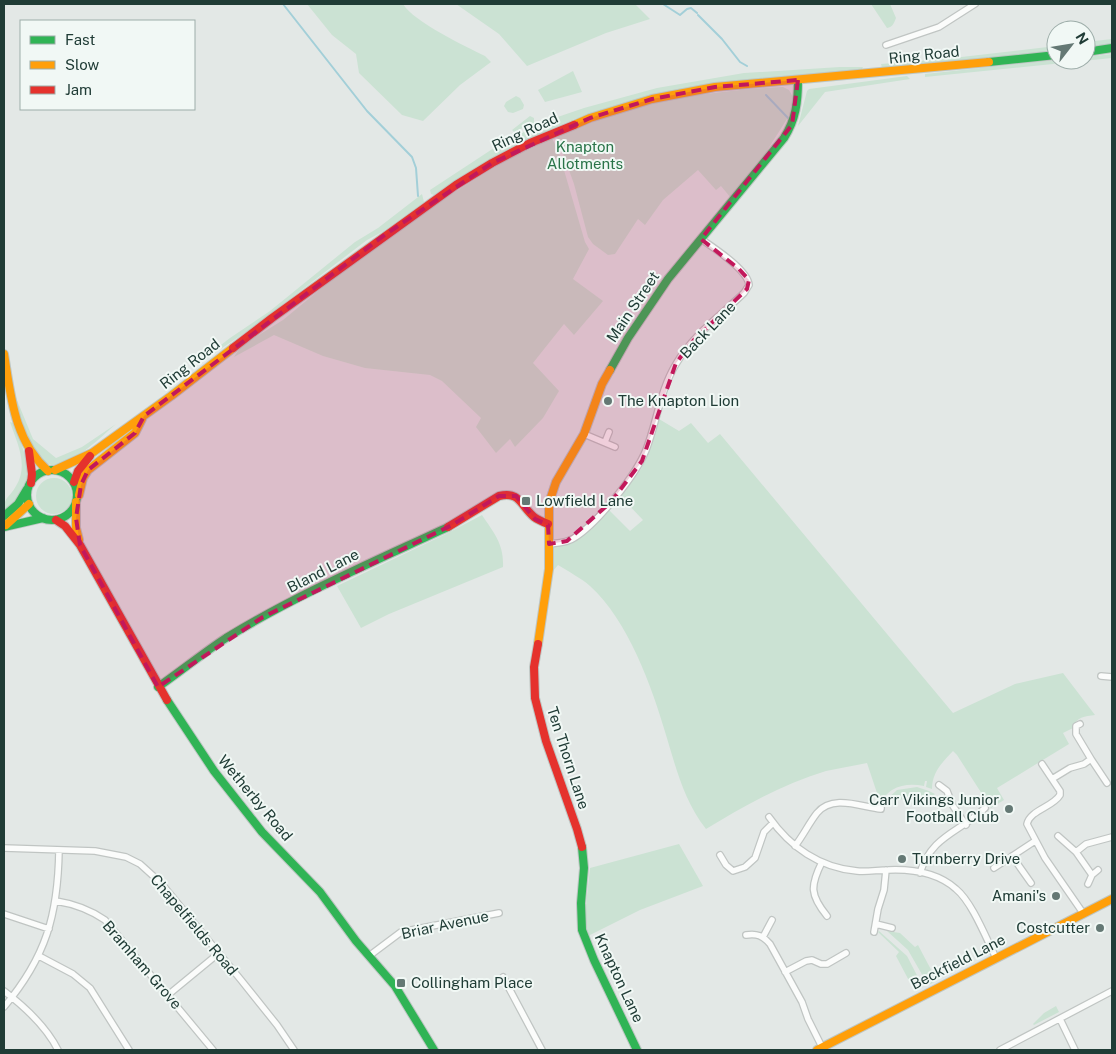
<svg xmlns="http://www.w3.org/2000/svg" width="1116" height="1054" viewBox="0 0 1116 1054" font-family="'Public Sans',sans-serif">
<rect width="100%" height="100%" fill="#e3e8e6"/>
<path fill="#cbe2d3" d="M307,4H403C414,22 465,46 485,56L491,62L460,85L423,121L402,115L359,73L356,54L332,35Z
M456,4H635L650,19L606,33L527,66L499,34Z
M871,4H890L896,18C894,23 893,27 887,28Z
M1112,39V44L1086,47V42Z
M1056,46V51L882,68L881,64L944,59Z
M1112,54V58L925,77V74L1056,60H1086V57Z
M840,67H863L861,71L647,97C570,115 499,149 434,195L431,194L430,190L497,146L543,122L584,108L657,88L744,73Z
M573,71L582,92L545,102L538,90Z
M907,76L910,79L825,92L798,126L807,91L809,89Z
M783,87L789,90L793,97L792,111L763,157L731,198L721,186L716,190L698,170L663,200L645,225L638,219L615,254L608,255L593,244L588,237L574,184L557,137C582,126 607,116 633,109C679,96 735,89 783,87Z
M516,96L520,98L524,105L523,109L513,113L508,112L504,106L506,102Z
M530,116L534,118V123L514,132L512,130Z
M552,138L559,153L585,242L589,249L573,279L603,301L574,335L564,324L533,363L559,391L543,418L515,447L510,439L496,453L476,427L481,418L442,381L430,375L365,368L323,356L274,335L234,357L241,346L283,320L335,277L442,200L490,170L535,145Z
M422,194L424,202L382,232L367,240L253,327L209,357L195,365L230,338L270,311L355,242L378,228Z
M14,393L33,439L56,458L82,447L116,424C101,437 76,462 56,465C33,469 19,410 14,393Z
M659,419L679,431L691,423L708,443L720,434L953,713L1015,684L1063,673L1095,715C1085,716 1076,717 1073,728L1063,733L1069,744L997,788L1004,800L991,808L957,755L953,751C942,763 932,772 932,789L926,787L927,781H925L924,786C913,784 902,784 892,790C887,793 885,798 879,799L867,763C854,766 839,768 826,771C783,784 744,806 706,829C684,801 676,768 666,735C652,687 628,620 590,586C581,578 569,572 558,565L553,571L552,563L554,547L577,540L609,510L630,531L643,520L622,498L621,496L641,469L652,445Z
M10,422L13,423C21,443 35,471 22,492C18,500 10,507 4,514C4,495 8,500 16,486C29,465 17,443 10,422Z
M36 496a18 18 0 1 1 36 0a18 18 0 1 1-36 0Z
M482,515C494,533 504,544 503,567L389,614L361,628L337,586L446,534Z
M917,787L929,791L935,794L918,807L908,799L885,801L897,790Z
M679,844L703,886L640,910L588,936L584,924L590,868Z
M879,931L907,956L923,987L915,992L896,956L899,952L878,932Z
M887,931L900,933L915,947L918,945L937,981L928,985L908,950Z
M1056,1006L1059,1012L1034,1025L1033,1024L1044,1013Z"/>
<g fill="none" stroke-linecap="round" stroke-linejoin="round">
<path stroke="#a3cfd8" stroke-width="2" d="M283,4L367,111L412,157L416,168L418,196
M663,4L680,15L687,9L691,8L697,13
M698,15L722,39L740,62L747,66
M766,95L788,118"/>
<defs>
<path id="street" d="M886,45L939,27L975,4
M584,434L615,447
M605,442L609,432
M549,544C557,543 567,543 574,538C597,524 636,475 646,450C657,422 660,390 676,364C693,335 721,315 744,293L749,285C748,270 714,248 701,239
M1101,676L1112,677
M1080,724L1076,726V734L1091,759
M1042,764L1060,791V795C1053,807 1030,810 1027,824L1045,858L1083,913
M1052,779L1070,768L1084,764L1091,759L1107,783
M939,785L947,791L953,806L966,825
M769,817C790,847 820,868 857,871C867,872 878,870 888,870C911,869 938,873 956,889C972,902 986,938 996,958
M1058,836L1076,852L1092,875
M795,846C803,836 809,823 817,813C833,794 861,807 881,809V803
M4,848L95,851L126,857L140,864L161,883L241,980L277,1025L294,1050
M1076,852L1086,844L1112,837
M720,855L726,865L733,871L745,867L755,858L764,832L773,823
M1012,856L1031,883
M822,862C810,886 810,895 827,916
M994,868L1035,841
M920,873C932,835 959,833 985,808
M1088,884L1092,875L1098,870
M56,901C75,904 89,909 105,920L213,1050
M4,914L49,929
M876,924L892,928
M874,932L878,909L884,890L886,870
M746,935C757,933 763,936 770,944L802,1002L808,1019L822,1047
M763,937L772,920
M39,956L73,974L90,988L129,1050
M369,956L401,932L499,913
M785,972L806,961L812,960L821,964H827L846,953
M503,977L542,1050
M4,991C25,1007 46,1026 58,1050
M168,995L219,953
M4,1007C46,957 58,915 59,850
M1060,1019L1075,1050
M1000,1050L1112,991"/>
<path id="fast" d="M1086,52L1112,48
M989,62L1056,55
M610,370L628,338L668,279L784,138C796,119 798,102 798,80
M27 495a25 25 0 1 1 50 0a25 25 0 1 1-50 0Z
M4,516L18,504L27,489
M4,527L43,518
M158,687C181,671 203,653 226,638C296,595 373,562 448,527
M167,700L214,771L262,832L320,892L356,941L395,986L434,1050
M582,847L584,868L581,903L582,930L594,960L637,1050"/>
<path id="slow" d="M574,125L590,118L652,99L715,87L989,62
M4,354C11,397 14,440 48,471
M55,470L92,453L171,396L233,348
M79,495L83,478L88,470L135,433L142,419
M76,502V528L79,540
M6,525L29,504
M538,644L549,569V503L556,482L584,434L602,384L610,370
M817,1050L1112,899"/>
<path id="jam" d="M233,348L272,318L456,185L492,163L530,143L574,125
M29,451L32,474L31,483
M74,482L78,471L90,456
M56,520L65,526L80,545L167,700
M448,527L499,496C520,491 520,505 534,517C538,520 543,522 548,524
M538,644L534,667L535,698L546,741L577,829L582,847"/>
</defs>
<use href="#street" stroke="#c0c5c3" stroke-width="8"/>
<use href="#fast" stroke="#bec6c3" stroke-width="10"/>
<use href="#slow" stroke="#bec6c3" stroke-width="10"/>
<use href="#jam" stroke="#bec6c3" stroke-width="10"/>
<use href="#street" stroke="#fbfcfb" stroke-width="5.5"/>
<use href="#fast" stroke="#30b455" stroke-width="8"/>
<use href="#slow" stroke="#ff9f0a" stroke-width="8"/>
<use href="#jam" stroke="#e5322d" stroke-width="8"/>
</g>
<path fill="#c2185b" fill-opacity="0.2" stroke="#c2185b" stroke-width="4" stroke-dasharray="10 6" stroke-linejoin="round" d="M798,80L792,125L701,239L739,269L749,280L747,289L694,340L676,363L642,461L611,502L567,541L549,544L548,525L535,519L516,496H499L452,525L263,617L158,687L80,545L76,518L81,485L88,470L135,433L144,416L386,234L492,163L590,118L652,99L715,87Z"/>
<g fill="#647874" stroke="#f1f8f5" stroke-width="2">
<circle cx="608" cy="401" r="5"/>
<rect x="521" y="496" width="10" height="10" rx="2.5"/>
<circle cx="1009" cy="809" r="5"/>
<circle cx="902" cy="859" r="5"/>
<circle cx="1056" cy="896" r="5"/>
<circle cx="1100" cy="928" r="5"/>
<rect x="396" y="978" width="10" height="10" rx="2.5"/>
</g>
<g text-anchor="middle" stroke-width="4" stroke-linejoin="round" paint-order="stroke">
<g font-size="15" fill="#203c36" stroke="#f1f8f5">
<text transform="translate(924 55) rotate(-6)" y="5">Ring Road</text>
<text transform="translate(525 132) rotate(-25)" y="5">Ring Road</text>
<text transform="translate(633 307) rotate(-56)" y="5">Main Street</text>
<text transform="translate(708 330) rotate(-46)" y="5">Back Lane</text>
<text transform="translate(190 364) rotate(-38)" y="5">Ring Road</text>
<text transform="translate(323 571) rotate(-27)" y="5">Bland Lane</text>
<text transform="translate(568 758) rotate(72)" y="5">Ten Thorn Lane</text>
<text transform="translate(255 798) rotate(50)" y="5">Wetherby Road</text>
<text transform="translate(194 925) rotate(50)" y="5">Chapelfields Road</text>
<text transform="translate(445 925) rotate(-12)" y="5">Briar Avenue</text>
<text transform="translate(958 962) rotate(-27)" y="5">Beckfield Lane</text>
<text transform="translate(142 965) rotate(49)" y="5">Bramham Grove</text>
<text transform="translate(619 978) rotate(65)" y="5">Knapton Lane</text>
</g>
<g font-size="15" fill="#2a7449" stroke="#f1f8f5">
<text x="585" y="152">Knapton<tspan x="585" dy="17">Allotments</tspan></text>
</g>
<g font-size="15" fill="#203c36" stroke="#f1f8f5" text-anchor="start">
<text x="618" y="406">The Knapton Lion</text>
<text x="536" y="506">Lowfield Lane</text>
<text x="999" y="805" text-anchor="end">Carr Vikings Junior<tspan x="999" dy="17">Football Club</tspan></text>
<text x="912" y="864">Turnberry Drive</text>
<text x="1046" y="901" text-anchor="end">Amani's</text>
<text x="1090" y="933" text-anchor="end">Costcutter</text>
<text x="411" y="988">Collingham Place</text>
</g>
</g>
<rect width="1116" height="1054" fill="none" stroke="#203c36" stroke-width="10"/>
<rect x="20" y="20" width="175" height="90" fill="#f1f8f5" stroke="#9dada9"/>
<rect x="30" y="36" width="25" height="8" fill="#30b455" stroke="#9dada9"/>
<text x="65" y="45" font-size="15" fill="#203c36">Fast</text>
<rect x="30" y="61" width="25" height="8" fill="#ff9f0a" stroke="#9dada9"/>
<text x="65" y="70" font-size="15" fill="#203c36">Slow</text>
<rect x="30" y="86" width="25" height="8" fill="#e5322d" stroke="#9dada9"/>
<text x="65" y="95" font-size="15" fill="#203c36">Jam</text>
<g transform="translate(1071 45) rotate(59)"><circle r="24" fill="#f1f8f5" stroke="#9dada9"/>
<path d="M0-4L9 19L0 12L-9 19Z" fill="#647874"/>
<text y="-8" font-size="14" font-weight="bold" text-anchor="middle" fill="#203c36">N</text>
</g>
</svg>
